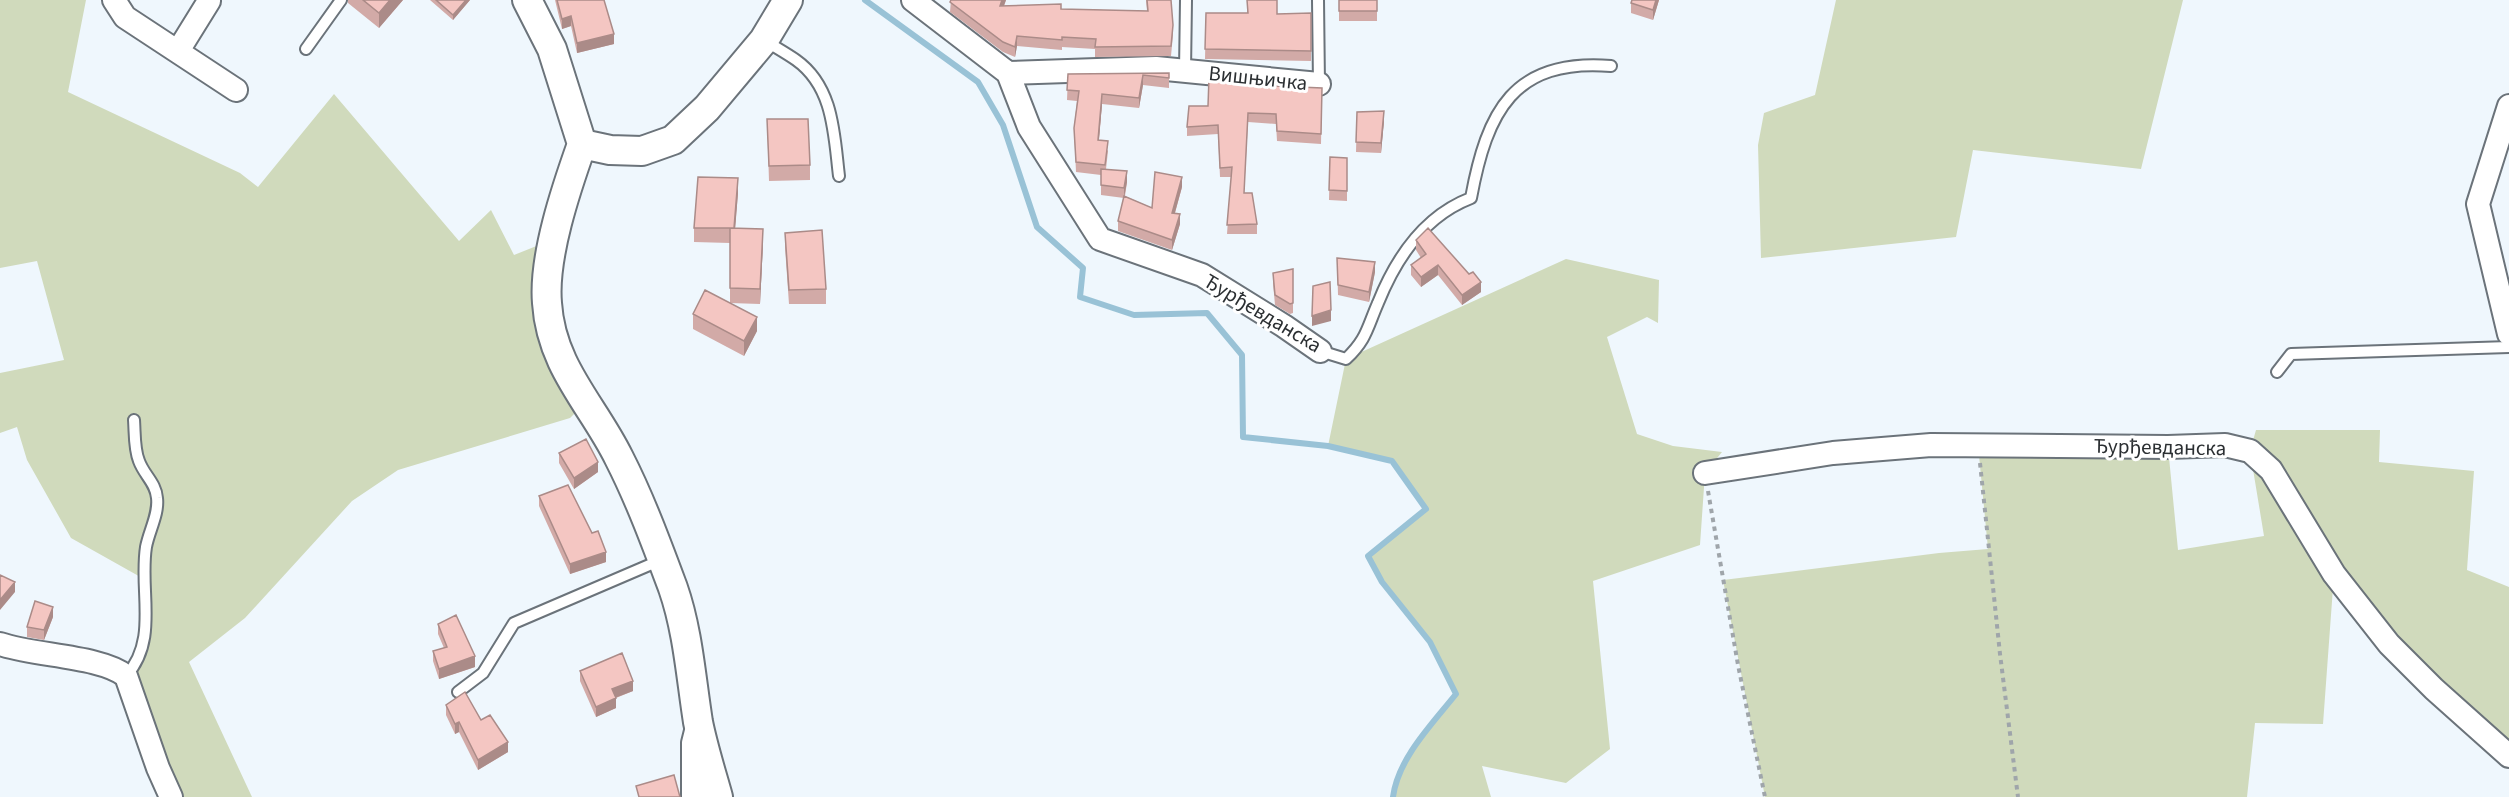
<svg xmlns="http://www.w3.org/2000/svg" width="2509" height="797" viewBox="0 0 2509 797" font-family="'Source Sans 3',sans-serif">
<rect width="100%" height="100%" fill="#eff7fd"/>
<path fill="#d0dabc" d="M0,0H86L68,92L240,173L258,187L334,94L459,241L491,210L514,255L554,239L546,281L585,403L570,418L398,470L352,501L245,618L189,662L252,797H171L126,676L138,660L144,579L71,538L27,460L17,427L0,433V373L64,360L37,261L0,268Z
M1836,0H2183L2141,169L1973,150L1956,237L1761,258L1758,145L1764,113L1815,95Z
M1566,259L1659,280L1658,323L1647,317L1607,337L1637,434L1673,446L1722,452L1705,473L1700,545L1593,581L1610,749L1566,783L1482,766L1491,797H1393C1398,758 1433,723 1456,694L1430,642L1382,582L1368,556L1425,508L1392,461L1328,446L1346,359Z
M2256,430H2380L2379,462L2474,471L2467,570L2509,587V756L2334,574L2323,724L2255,723L2247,797H1765L1723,580L1939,553L1988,549L1978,445L2168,447L2178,550L2264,536L2250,451Z"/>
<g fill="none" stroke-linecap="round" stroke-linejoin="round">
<path stroke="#99c2d6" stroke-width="6" d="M865,0L978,82L1003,125L1037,227L1083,268L1080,297L1134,315L1207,313L1242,355L1243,437L1328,446L1392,461L1426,509L1368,556L1382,582L1430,642L1456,694C1433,723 1398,758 1393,797"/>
<defs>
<path id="service" d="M1318,0L1319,84
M764,40C775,47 786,53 796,60C834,87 834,135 839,176
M306,49L341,0
M1185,71L1186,0
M1320,351L1346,359C1367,339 1367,328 1378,303C1396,258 1424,216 1471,198C1487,112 1513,58 1611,66
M2277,372L2291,354L2509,347
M126,676C159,640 139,591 146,547C149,531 159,514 157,498C156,483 144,475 139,461C134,449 135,433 134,420
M458,692L483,673L514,623L661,560"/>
<path id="minor" d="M114,0L125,17L236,90
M913,0L1008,73L1029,127L1100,239L1202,275L1284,326L1320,351
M178,51L209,1
M1008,73L1156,68L1319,84
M2509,106L2478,204L2509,334
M1705,473L1833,453L1931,445L2168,447L2225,445L2250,451L2271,470L2334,574L2389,644L2434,689L2509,756
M0,644C35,656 101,656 126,676L158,768L171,797
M693,797V743L696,731"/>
<path id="tertiary" d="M527,0L552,49L582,144
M582,144C566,189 543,257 547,303C551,367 593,405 619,458C640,499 657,545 673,588C688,631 691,678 698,722C703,747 711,772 718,797
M582,144L610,150L642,151L673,140L707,108L764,40L788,0"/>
</defs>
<use href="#service" stroke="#6b737a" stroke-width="14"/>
<use href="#minor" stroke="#6b737a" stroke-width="26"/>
<use href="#tertiary" stroke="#6b737a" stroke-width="32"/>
<path stroke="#9fa5aa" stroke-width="4" stroke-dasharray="4.5 4.5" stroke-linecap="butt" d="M1980,463L2000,654L2018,797
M1708,491L1738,665L1765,797"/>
<use href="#service" stroke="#fff" stroke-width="10"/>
<use href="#minor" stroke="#fff" stroke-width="22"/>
<use href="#tertiary" stroke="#fff" stroke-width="28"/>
</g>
<path fill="#d2aaa7" d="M348,0H403L379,28L348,3Z
M430,0H470L453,20Z
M555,0H604L614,44L577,53L571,26L562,29Z
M951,0H1006L1004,6L1061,9L1147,11L1146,0H1171L1173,35L1171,56L1095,57V49L1062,47V50L1017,46L1015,57L1003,52L950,12Z
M1247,0L1277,14L1311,13V61L1205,59L1206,13H1247Z
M1339,0H1377V21H1339Z
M1632,0H1659L1653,20L1631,13V3Z
M1169,73V88L1143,85L1139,108L1102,104L1099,140L1108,151L1106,169L1127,182L1125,196L1152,208L1182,187L1175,213L1180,224L1172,250L1118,231V221L1124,198L1101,195V175L1076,172L1074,128L1077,101L1067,100L1068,74Z
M1233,84L1322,88L1321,144L1277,141L1276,124L1248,122L1244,193L1257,224V234H1227L1231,177H1220L1218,134L1187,136V127L1208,106Z
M1357,112L1384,121L1381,153L1356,152Z
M767,119L810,165V180L769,181Z
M1330,157L1347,158V201L1329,200Z
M738,193L735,228L763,243L760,304L730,303L757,331L744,356L693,329V314L730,303V243L694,242V228Z
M785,233L826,289V304H789L785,247Z
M1416,240L1481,292L1462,305L1438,275L1421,287L1411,275V265L1421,258L1416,250Z
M1337,258L1375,272L1369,302L1338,295Z
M1293,269V313L1290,314L1275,305L1273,283V273Z
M559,453L598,472L574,489L559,463Z
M539,496L606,562L570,574L539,506Z
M53,617L44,640L27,637V627Z
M438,624L475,667L439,679L433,661V651L444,648L438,634Z
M580,671L633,691L616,698V708L596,717L580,681Z
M446,705L481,720L508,752L478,770L459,732L455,734L446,715Z"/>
<path fill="#ab8b88" d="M390,0H403L379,28V13Z
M466,0H470L453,20V15Z
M1002,0H1006L1000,16V6Z
M1656,0H1659L1653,20V10Z
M571,16V26L562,29V19Z
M614,34V44L577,53V43Z
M1017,36V46L1015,57V47Z
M1143,75V85L1139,108V98Z
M1102,94V104L1098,150V140Z
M1384,111V121L1381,153V143Z
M1127,171V182L1124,198V188Z
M1182,177V187L1172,223V213Z
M738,178V193L734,243V228Z
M1180,214V224L1172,250V240Z
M763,229V243L760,304V289Z
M1375,262V272L1369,302V292Z
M1438,265V275L1421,287V277Z
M1481,282V292L1462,305V295Z
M1331,310V321L1312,326V316Z
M757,317V331L744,356V341Z
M598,462V472L574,489V478Z
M606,552V562L570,574V564Z
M15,582V592L0,610V600Z
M53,607V617L44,640V630Z
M475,656V667L439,679V669Z
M633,681V691L612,699V689Z
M616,698V708L596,717V707Z
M459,722V732L455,734V724Z
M508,742V752L478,770V760Z"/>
<path fill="#f4c6c2" stroke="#ab8b88" stroke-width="1.5" d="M363,0H390L379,13Z
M436,0H466L453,15Z
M557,0H604L614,34L577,43L571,16L562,19Z
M951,0H1002L1000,6L1061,4V9L1148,11L1147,0H1171L1173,25L1171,46L1095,47L1096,39L1062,37V40L1017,36L1015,47L1003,42L950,2Z
M1247,0H1277V14L1311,13V51L1205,49L1206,13H1248Z
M1339,0H1377V11H1339Z
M1632,0H1656L1653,10L1631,3Z
M1169,73V78L1143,75L1139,98L1102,94L1098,140L1108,141L1105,165L1076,162L1074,128L1079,91L1067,90L1068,74Z
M1209,77L1233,79L1232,84L1322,88L1321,134L1277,131L1276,114L1248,113L1244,193H1252L1257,224L1227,225L1232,167L1220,168L1218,125L1187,127L1189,106H1208Z
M1384,111L1381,143L1356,142L1357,112Z
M767,119H808L810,165L769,166Z
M1330,157L1347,158V191L1329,190Z
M1101,169L1127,171L1124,188L1101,185Z
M1155,172L1182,177L1172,213L1180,214L1172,240L1118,221L1124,196L1152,208Z
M698,177L738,178L734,228H694Z
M730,228L763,229L760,289L730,288Z
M1428,228L1469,274L1473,272L1481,282L1462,295L1438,265L1421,277L1411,265L1426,254L1416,240Z
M822,230L826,289L789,290L785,233Z
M1337,258L1375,262L1369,292L1338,285Z
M1293,269V303L1290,304L1275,295L1273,273Z
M1330,282L1331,310L1312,316L1313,286Z
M705,290L757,317L744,341L693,314Z
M586,439L598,462L574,478L559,453Z
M568,485L592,533L598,531L606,552L570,564L539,496Z
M0,575L15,582L0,600Z
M35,601L53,607L44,630L27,627Z
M456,615L475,656L439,669L433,651L447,647L438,624Z
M622,653L633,681L612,689L616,698L596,707L580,671Z
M465,692L481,720L490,715L508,742L478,760L459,722L455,724L446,705Z
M674,775L680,797H639L636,786Z"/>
<g text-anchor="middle" stroke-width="6" stroke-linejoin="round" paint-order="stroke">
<g font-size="21" fill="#2b2f32" stroke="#fff">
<text transform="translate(1258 78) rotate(6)" y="7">Вишњичка</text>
<text transform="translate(1263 313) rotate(31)" y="7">Ђурђевданска</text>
<text transform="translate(2160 447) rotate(1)" y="7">Ђурђевданска</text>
</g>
</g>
</svg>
